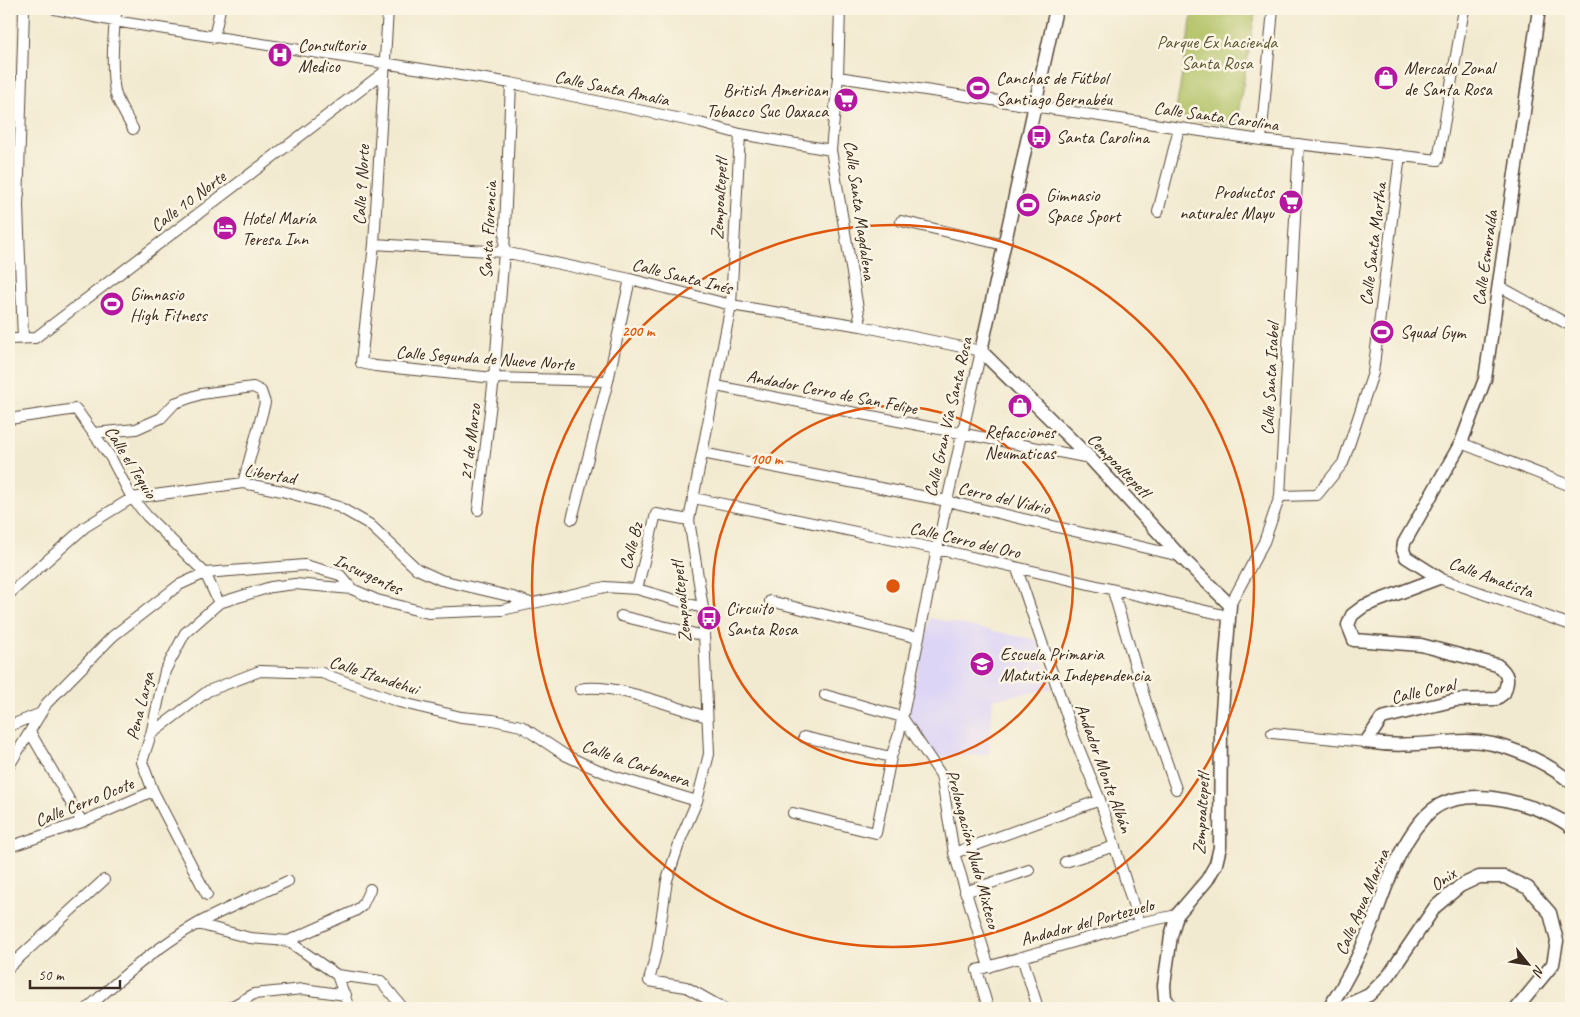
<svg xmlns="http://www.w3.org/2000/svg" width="1580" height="1017" viewBox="0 0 1580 1017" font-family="Caveat,sans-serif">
<rect width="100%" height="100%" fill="#fcf5e5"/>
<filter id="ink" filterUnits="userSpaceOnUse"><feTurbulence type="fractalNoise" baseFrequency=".02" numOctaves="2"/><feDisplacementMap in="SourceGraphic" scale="10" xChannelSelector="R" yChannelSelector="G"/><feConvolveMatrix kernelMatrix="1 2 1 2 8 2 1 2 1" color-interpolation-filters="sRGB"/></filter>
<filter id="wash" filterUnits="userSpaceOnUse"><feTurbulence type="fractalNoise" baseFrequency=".0096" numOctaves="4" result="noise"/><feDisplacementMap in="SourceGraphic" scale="20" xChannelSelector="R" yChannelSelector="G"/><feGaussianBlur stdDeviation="1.12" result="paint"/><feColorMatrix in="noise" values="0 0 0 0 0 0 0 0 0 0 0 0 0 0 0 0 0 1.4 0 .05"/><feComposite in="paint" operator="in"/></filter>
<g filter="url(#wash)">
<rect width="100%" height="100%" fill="#f2ead0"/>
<path fill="#ddd5f6" d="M930,618L1037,640L1052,689L993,699L989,754L933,757L907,717Z"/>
<path fill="#b0c164" stroke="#767641" d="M1193,9H1256L1236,126L1175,116Z"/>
</g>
<g filter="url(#ink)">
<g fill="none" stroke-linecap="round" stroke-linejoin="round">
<defs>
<path id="minor" d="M55,9L114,21L511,83L700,123L740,134L831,150
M117,9C113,28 110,80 117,98C121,108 128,119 133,129
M388,9L374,244L361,363L375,366L494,378L608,381
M840,9L838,77L831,150L861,326
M214,38L220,9
M838,77L1261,140L1438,160L1464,9
M1261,140L1273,9
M9,193L19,194
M1158,212L1179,128
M901,221L1004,245
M374,244L504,252L630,279L731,305L861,326L981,351L947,501L899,734L891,757L876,833L793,813
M1499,286L1571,326
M9,339L35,338L383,73
M23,339L18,206L24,9
M716,386L1090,458
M9,419L76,409L111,458L132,498L147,516L205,573L219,603
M94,433L136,429L161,418L175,403L201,394L253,387L261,391L265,403L243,483
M1461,443L1571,486
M702,453L947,501L1180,556
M1280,496L1317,495L1343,463L1373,373L1400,155
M694,498L937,549L1228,616
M478,510L494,378L504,252L511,83
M572,519L608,381L630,279
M1017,569L1073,734L1100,800L1139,923
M1439,578L1571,625
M637,589L656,514L689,520
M1113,591L1145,699L1176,789
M9,594L85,527L132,498L243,483L282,491L339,507L369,524L417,569L441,580L513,597L530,603
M770,601L918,638
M1230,605L1264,542L1280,496L1299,144
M621,616L704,636
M580,689C612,682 674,707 707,717
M825,695L902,717L941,775L954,853L989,967
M9,726L39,714
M30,732L82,822
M1272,733L1366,742
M151,734L208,691L260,671L322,673L399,702L461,717L493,720L521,726L565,755L582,763L613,776L697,801
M804,737L891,757
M9,766L47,703L113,636L179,585L205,573L305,565L340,575L352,589L377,600L428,613L502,610L605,587L637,589L703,608
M153,791L207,895
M9,847L82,822L153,791L142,762L151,734L165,671L185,633L219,603L271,587L295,584L352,589
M954,853L1100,800
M1065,862L1115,846
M965,892L1029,870
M198,924L250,938L288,941L337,975L349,1008
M288,941L355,911L362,906L370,889
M1022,957L1038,1008
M9,967L104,880
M337,975L381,981L403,1008
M88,1008C122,976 157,947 197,924C226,908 258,895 288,881
M229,1008L254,994L303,989L346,995
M723,1008L686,987L649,981L657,949L667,880L681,838L697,801L709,754L703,608L689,520L731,305L740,134
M988,1008L977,970L1139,923L1177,915"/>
<path id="tertiary" d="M1056,9L981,351L1090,458L1180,556L1230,605L1221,724L1220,847L1216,864L1207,880L1177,915L1171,936L1164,985L1165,998L1172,1008
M1439,578L1364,606L1352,615L1348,625L1354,640L1421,645L1497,665C1509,674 1509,680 1504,693L1496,699L1456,700L1382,718L1366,742C1404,748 1430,742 1466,741C1503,741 1543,760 1571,782
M1439,578L1406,557L1403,550L1404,543L1461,443L1485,379L1539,9
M1329,1008C1347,981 1360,954 1372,924C1386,888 1401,836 1432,810C1450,795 1483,795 1505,800C1528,805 1553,813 1571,827
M1340,1008L1369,995L1389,975L1435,907L1460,886L1479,877H1505L1528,888L1550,913L1557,941L1553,964L1517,1008"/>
</defs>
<use href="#minor" stroke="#564739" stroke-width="12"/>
<use href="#tertiary" stroke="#564739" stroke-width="15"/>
<use href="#minor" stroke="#fff" stroke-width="10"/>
<use href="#tertiary" stroke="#fff" stroke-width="12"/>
</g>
</g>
<g fill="none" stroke="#df570d" stroke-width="2.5">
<circle cx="893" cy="586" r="180"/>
<circle cx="893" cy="586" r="361"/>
</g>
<defs>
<symbol id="hospital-disc" viewBox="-11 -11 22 22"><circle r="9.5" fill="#b5179e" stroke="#fcf5e5"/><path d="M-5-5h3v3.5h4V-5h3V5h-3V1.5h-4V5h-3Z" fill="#fff"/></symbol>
<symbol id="shop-disc" viewBox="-11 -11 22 22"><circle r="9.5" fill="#b5179e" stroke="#fcf5e5"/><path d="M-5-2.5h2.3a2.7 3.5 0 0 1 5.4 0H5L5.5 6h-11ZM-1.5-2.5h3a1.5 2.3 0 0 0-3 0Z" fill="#fff"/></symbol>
<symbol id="stadium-disc" viewBox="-11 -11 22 22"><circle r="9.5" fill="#b5179e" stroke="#fcf5e5"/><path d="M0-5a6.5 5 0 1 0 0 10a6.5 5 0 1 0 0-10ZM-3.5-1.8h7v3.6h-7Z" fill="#fff"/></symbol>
<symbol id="supermarket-disc" viewBox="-11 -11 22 22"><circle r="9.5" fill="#b5179e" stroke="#fcf5e5"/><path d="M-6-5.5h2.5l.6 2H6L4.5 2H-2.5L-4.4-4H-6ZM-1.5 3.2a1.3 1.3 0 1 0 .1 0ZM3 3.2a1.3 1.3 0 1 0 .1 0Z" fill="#fff"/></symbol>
<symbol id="bus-disc" viewBox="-11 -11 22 22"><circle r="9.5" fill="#b5179e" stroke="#fcf5e5"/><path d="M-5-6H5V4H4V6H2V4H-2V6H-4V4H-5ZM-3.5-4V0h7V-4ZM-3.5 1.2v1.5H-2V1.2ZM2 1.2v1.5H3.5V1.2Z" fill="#fff"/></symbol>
<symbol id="hotel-disc" viewBox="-11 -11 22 22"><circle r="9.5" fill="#b5179e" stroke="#fcf5e5"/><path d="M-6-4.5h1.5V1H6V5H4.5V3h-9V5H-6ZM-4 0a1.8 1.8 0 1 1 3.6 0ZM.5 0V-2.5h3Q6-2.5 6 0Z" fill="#fff"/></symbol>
<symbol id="school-disc" viewBox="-11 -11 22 22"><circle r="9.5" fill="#b5179e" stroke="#fcf5e5"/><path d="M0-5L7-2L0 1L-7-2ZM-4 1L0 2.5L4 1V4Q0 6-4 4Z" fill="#fff"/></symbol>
</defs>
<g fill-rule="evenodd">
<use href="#hospital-disc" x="266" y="41" width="28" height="28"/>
<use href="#shop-disc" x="1372" y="64" width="28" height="28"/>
<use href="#stadium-disc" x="964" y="74" width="28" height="28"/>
<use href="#supermarket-disc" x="832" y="86" width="28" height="28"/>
<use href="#bus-disc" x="1025" y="123" width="28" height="28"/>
<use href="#supermarket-disc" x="1277" y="188" width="28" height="28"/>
<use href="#stadium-disc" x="1014" y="191" width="28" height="28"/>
<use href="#hotel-disc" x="211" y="214" width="28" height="28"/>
<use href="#stadium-disc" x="98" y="290" width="28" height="28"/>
<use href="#stadium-disc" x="1368" y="318" width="28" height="28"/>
<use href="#shop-disc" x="1006" y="392" width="28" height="28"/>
<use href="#bus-disc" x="695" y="604" width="28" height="28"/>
<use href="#school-disc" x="968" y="650" width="28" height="28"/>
</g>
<g text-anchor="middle" stroke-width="5" stroke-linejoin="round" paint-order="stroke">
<g font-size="18" fill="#5e5733" stroke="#fcf5e5">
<text x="1217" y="48">Parque Ex hacienda<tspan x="1217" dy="21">Santa Rosa</tspan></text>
</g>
<g font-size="18" fill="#3b2a1e" stroke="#fcf5e5" text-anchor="start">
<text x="298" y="51">Consultorio<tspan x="298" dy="21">Medico</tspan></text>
<text x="1404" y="74">Mercado Zonal<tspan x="1404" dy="21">de Santa Rosa</tspan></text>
<text x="996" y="84">Canchas de Fútbol<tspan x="996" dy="21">Santiago Bernabéu</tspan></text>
<text x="828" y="96" text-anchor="end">British American<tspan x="828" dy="21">Tobacco Suc Oaxaca</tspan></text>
<text x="1056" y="143">Santa Carolina</text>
<text x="1274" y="198" text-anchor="end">Productos<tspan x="1274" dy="21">naturales Mayu</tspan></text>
<text x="1046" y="201">Gimnasio<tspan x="1046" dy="21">Space Sport</tspan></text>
<text x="242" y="224">Hotel María<tspan x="242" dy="21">Teresa Inn</tspan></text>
<text x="130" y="300">Gimnasio<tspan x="130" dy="21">High Fitness</tspan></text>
<text x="1400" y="338">Squad Gym</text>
<text x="1020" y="438" text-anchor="middle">Refacciones<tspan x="1020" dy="21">Neumaticas</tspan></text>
<text x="726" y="614">Circuito<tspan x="726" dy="21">Santa Rosa</tspan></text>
<text x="1000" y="660">Escuela Primaria<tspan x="1000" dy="21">Matutina Independencia</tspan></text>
</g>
<g font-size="18" fill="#3b2a1e" stroke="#fcf5e5">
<text transform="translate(612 88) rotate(12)" y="6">Calle Santa Amalia</text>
<text transform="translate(1216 116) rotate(8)" y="6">Calle Santa Carolina</text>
<text transform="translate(361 185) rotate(-87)" y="6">Calle 9 Norte</text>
<text transform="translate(719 199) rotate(-87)" y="6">Zempoaltepetl</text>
<text transform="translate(188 201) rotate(-37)" y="6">Calle 10 Norte</text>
<text transform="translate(860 210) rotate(82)" y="6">Calle Santa Magdalena</text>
<text transform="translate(488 230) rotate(-87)" y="6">Santa Florencia</text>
<text transform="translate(1373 244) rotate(-83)" y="6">Calle Santa Martha</text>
<text transform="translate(1485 258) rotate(-82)" y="6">Calle Esmeralda</text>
<text transform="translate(682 276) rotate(14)" y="6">Calle Santa Inés</text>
<text transform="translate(485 358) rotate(4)" y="6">Calle Segunda de Nueve Norte</text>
<text transform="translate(1270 379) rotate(-87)" y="6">Calle Santa Isabel</text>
<text transform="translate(832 392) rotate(11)" y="6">Andador Cerro de San Felipe</text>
<text transform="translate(948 417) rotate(-77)" y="6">Calle Gran Vía Santa Rosa</text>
<text transform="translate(470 442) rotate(-83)" y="6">21 de Marzo</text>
<text transform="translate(131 462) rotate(58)" y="6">Calle el Tequio</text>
<text transform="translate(1119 465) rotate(46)" y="6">Cempoaltepetl</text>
<text transform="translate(270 474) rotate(10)" y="6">Libertad</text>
<text transform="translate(1004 498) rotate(13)" y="6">Cerro del Vidrio</text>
<text transform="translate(965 540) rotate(13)" y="6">Calle Cerro del Oro</text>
<text transform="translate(631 546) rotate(-75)" y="6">Calle Bz</text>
<text transform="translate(368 574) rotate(25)" y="6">Insurgentes</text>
<text transform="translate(1491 577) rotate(20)" y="6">Calle Amatista</text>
<text transform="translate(681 602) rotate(-96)" y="6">Zempoaltepetl</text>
<text transform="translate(374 675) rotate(18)" y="6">Calle Itandehui</text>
<text transform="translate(1423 691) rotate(-12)" y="6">Calle Coral</text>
<text transform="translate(140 706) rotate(-76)" y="6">Pena Larga</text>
<text transform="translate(636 763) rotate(19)" y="6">Calle la Carbonera</text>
<text transform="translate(1104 768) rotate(70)" y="6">Andador Monte Albán</text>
<text transform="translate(84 802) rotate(-22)" y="6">Calle Cerro Ocote</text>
<text transform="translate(1201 814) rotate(-87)" y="6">Zempoaltepetl</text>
<text transform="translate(973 849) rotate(75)" y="6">Prolongación Nudo Mixteco</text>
<text transform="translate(1443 879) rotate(-36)" y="6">Onix</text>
<text transform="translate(1362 902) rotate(-67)" y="6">Calle Agua Marina</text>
<text transform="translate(1087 922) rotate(-15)" y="6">Andador del Portezuelo</text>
</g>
</g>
<circle cx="893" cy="586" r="8" fill="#df570d" stroke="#fcf5e5" stroke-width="2.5"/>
<g font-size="15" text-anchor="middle" font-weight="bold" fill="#df570d" stroke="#fcf5e5" stroke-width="5" stroke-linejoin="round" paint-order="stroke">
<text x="638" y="336">200 m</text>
<text x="766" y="464">100 m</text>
</g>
<rect width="1580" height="1017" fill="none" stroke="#fcf5e5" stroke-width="30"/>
<g transform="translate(1528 964) rotate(120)" stroke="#fcf5e5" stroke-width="4" paint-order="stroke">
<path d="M0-4L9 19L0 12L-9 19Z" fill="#3b2a1e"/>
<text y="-8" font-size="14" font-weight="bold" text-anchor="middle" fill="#3b2a1e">N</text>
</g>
<path d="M30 980v8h90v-8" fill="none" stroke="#3b2a1e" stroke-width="2.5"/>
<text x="38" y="980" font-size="15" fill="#3b2a1e" stroke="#fcf5e5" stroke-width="4" paint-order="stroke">50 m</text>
</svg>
